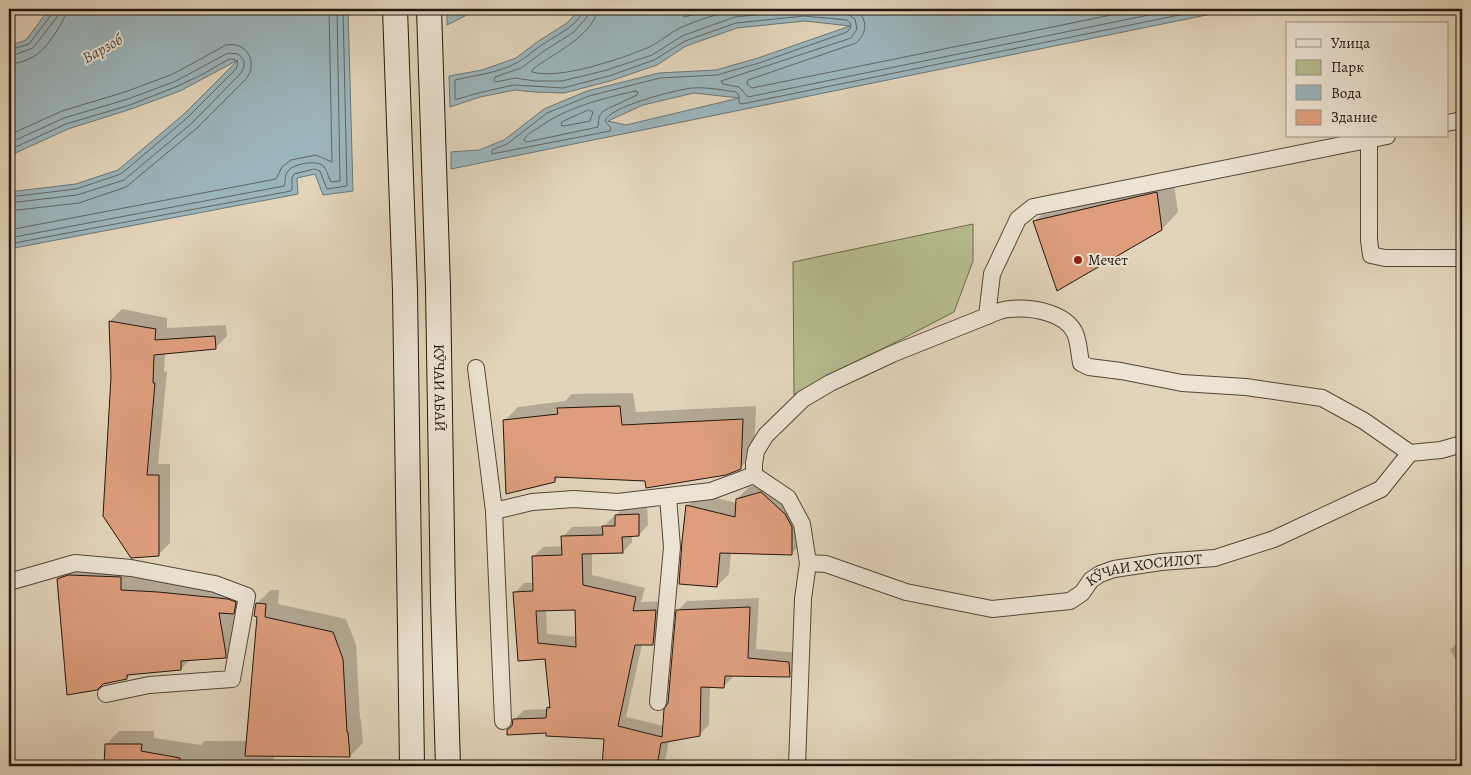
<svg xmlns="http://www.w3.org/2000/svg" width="1471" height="775" viewBox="0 0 1471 775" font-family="Alegreya,serif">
<rect width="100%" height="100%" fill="#e2d4ba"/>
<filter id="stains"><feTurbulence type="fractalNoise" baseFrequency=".004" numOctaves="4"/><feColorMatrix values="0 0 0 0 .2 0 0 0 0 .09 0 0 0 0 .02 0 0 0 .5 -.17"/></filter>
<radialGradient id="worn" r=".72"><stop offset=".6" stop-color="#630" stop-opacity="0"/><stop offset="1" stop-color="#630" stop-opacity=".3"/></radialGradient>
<path fill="#b5bc8f" stroke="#6c6a4e" d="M973,224V261L954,312L794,395L793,262Z"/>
<path fill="#9bb5bc" stroke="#6b7676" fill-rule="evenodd" d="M49,9H348L353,191L323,195L315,174L297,178L298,194L9,249V192L76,184L118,170L184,114L238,60L180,91L131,109L68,129L9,156V46L26,40Z
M447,9H479L447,25Z
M580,9H712L683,17L723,9H1236L451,169V152L479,150L504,140L544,109L587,91L659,73L716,70L758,58L850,26L805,21L737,28L686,46L657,65L610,81L564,93L534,92L515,90L480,97L450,107L449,76L482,70L516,58L537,42L567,23ZM694,93L739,98L626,125L608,121L643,105Z"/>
<path fill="#0003" fill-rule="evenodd" d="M1173,177L1178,212L1162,229L1034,222L1050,206Z
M122,309L167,318V328L226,325L227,336L215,348L165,353L164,371L167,372L158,464H170V543L158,555L113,377L110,321Z
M633,393L636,412L756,406L754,454L740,468L646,480L559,476L555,481L504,421L518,407L565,401L572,394Z
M1462,462V482L1459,465Z
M774,480L803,542L791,554L731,552L729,574L717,586L687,506L700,494L737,503V499L749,487Z
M647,505L648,525L639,535H632V542L623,552L592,553V575L645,588L641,602L665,601L662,634L653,644H642L626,717L664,726L669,703L678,610L687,601L759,598L756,649L798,653L799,666L789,676L733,675V677L723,687L710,686L709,725L699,735L669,740L664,766H703H604L605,737L547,732L513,726L514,720L524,710L548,709L551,705L547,658L519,659L515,593L524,583H534V556L543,547L563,546V537L572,527L604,526L613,517H616V515L625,506ZM576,608L577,637L547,634L546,609Z
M133,565L134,578L171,579L246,600L234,612L238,644L225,657L191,659L181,669L132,673L127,678L58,579L71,566Z
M271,590H279L278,604L346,619L356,645L360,719H361L363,743L350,756L274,755V766H105L106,745L119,731H154V738L201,745L205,741H248L258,615L257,603Z
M1462,638V671L1450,650Z"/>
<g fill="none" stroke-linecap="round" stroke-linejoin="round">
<path stroke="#5f6664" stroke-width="1" d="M583,9C581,25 553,37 540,46C533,51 526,58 518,62C499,73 476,75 455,80V99H458L478,93L514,85L563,88L609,76L654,60L685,41L736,23L804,16L847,20L850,23L851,27L847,32L759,63L717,75L660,78L589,96L547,113L507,144L492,150V154L610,131L611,128L605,121C608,107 678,89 693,88C706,87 723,90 736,92L739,96V103L742,104L1209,9
M589,9L587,17L574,32L544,51L521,68L495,77L494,81L496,82L515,78L535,81H562L607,70L652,55L682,36L735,17L805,10L847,14L855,19L857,29L851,38L721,81L723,84L739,87L748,97L1178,9
M597,9C596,34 551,55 533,69L532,72C560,80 620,59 647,48C657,44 666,36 676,30C689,23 727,10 741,9
M854,9C868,17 868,33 856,43L748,80L747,84L752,88L1141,9
M9,50L29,44L52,14L53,9
M9,57L33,48L57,17L59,9
M9,64C17,64 29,60 36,55C46,49 66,20 67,9
M635,91L638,92L637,95L603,111L599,117L598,127L527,142L524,140C526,135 532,131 538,128C567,107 601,99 635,91Z
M589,110L593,112L590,121L564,126L561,125L562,122Z
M9,135L62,111L125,92L173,74L226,45C246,41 259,62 246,79L197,128L126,187L79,203L9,211
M9,143L64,118L128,99L176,81L228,53L238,54C245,59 246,66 241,73L192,123L124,180L77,195L9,203
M9,150L66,124L130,105L178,86L203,74L229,59H234L238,62L236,69L187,118L121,174L76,189L9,197
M9,230L276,179L282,167L291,160L316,155L332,162L329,9
M9,238L284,186C286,181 284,176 288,171C293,164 314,160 322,165C327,168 328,177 331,182L340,181L337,9
M9,244L291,191L292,189V178L294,174L314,169L320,171L327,189L347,186L343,9"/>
</g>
<path fill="#de9e7e" stroke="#23170d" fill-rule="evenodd" d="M1157,192L1162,230L1057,291L1033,221Z
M109,321L156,329L155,340L215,336L216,349L154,355L153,383H155L147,475H159V556L131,558L103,516L111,377Z
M620,406L622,425L743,419L741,469L726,475L646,488L645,481L555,477V482L506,494L503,420L558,414L557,408Z
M761,492L785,514L792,527V555L720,553L717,587L679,584L682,541L686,505L735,517L736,499Z
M639,514V536L622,537L623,553L582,554L583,585L636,597L633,611L656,610L653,645H635L618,726L662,737L664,709L668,703L676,610L750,607L748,658L789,662L790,677L725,676L724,688L701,687L700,736L661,743L657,766H602L604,739L546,736V733L507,735V730L512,726L513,719L546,718L547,707L550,708L545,659L518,661L513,592L533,591L532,556L562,555L561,536L603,535L602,526H615V515ZM575,610L576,647L538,643L536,611Z
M68,575L121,577V590L158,592L228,599L236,602L234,614L219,613L226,654V658L181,661V670L127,675V679L103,684L97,690L67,695L57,579Z
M256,603L266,604L265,617L333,632L343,659L347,732H348L350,757L245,756L257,617L254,616Z
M105,744H142L141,751L180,758L179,766H104Z"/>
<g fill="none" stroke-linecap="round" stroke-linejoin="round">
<defs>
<g id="street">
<path d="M1447,123L1462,120"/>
<path d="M1369,140V240L1371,255L1385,258H1462"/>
<path d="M987,316C994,313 1002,309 1010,309C1031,307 1065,312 1075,333C1079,343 1079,353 1081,363L1089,367L1121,371L1182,383L1246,387L1322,398L1364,421L1410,453"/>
<path d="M476,368L494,511L503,721"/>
<path d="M494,511L532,502L574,499L618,502L711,491L754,475"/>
<path id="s1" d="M808,563L826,564L906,592L992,609L1070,601L1082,593L1091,580L1100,574L1114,569L1161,562L1215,558L1274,539L1381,489L1410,453L1441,450L1462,444"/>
<path d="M9,582L75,563L131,568L215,584L247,596L232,679L149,685L106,694"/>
<path d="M658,702L672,547L668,497"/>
<path d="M797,766L803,599L808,563L802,524L788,498L754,475V464L756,451L766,435L803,399L830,383L892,354L987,316L992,274L1018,219L1033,207L1387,136"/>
</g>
<g id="secondary">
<path d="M395,9L405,290L412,766"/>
<path id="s2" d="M429,9L438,288L443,600L448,766"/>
</g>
</defs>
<use href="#street" stroke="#534638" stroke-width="18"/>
<use href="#secondary" stroke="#23170d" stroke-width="26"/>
<use href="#street" stroke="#ece3d2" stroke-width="16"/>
<use href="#secondary" stroke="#ece3d2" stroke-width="24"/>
</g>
<circle fill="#8f2418" stroke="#ece3d2" stroke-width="2" cx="1078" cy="260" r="5"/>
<g text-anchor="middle" stroke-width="4" stroke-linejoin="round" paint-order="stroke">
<g font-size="15" fill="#23170d" stroke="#ece3d2" text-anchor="start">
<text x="1088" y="265">Мечет</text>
</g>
<g font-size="15" fill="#23170d" stroke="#ece3d2">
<text dy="5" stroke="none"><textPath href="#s2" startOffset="379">КӮЧАИ АБАӢ</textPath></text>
<text dy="5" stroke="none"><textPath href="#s1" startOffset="354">КӮЧАИ ХОСИЛОТ</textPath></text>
</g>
<g font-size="16" font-style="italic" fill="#4d4e4a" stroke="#ece3d2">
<text transform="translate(102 48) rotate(-29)" y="6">Варзоб</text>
</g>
</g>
<rect width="1471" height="775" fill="none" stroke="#e2d4ba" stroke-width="30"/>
<rect x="10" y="10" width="1451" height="755" fill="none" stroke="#23170d" stroke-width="2.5"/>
<rect x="15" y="15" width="1441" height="745" fill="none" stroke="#23170d"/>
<rect x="1286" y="22" width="162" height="115" fill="#ece3d2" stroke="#9c9183"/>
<rect x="1296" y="39" width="25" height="8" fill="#ece3d2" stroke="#9c9183"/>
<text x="1331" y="48" font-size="15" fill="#23170d">Улица</text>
<rect x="1296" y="60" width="25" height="15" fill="#b5bc8f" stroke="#9c9183"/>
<text x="1331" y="72" font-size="15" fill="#23170d">Парк</text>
<rect x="1296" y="85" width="25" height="15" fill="#9bb5bc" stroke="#9c9183"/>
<text x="1331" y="98" font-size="15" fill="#23170d">Вода</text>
<rect x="1296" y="110" width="25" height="15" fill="#de9e7e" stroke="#9c9183"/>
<text x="1331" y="122" font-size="15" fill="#23170d">Здание</text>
<rect width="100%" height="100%" filter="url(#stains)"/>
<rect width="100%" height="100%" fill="url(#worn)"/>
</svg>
